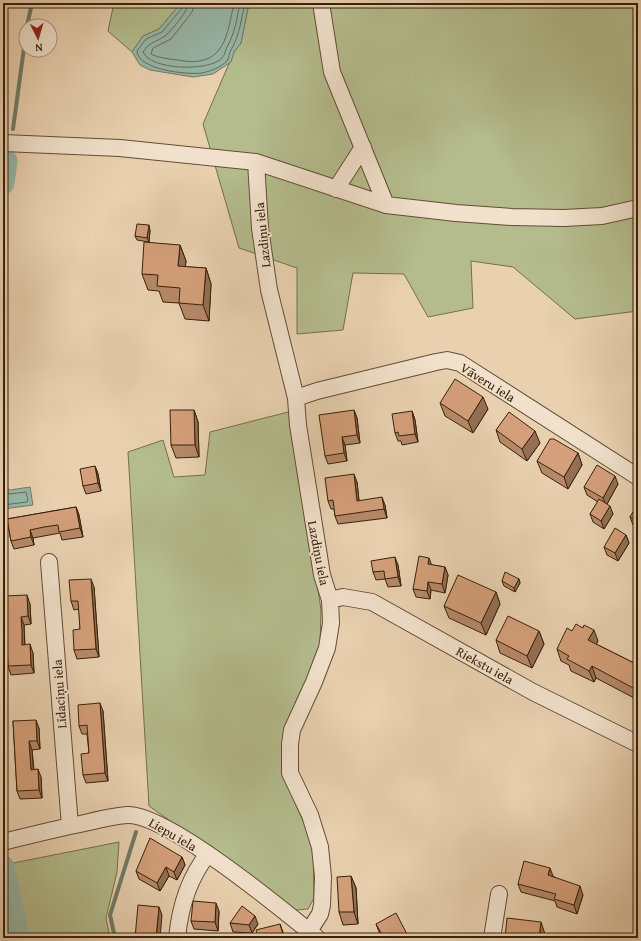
<svg xmlns="http://www.w3.org/2000/svg" width="641" height="941" viewBox="0 0 641 941" font-family="'Gentium Book Plus',serif">
<rect width="100%" height="100%" fill="#e9d1b0"/>
<filter id="stains"><feTurbulence type="fractalNoise" baseFrequency=".005" numOctaves="4"/><feColorMatrix values="0 0 0 0 .2 0 0 0 0 .09 0 0 0 0 .02 0 0 0 .5 -.17"/></filter>
<radialGradient id="worn" r=".72"><stop offset=".6" stop-color="#630" stop-opacity="0"/><stop offset="1" stop-color="#630" stop-opacity=".3"/></radialGradient>
<path fill="#b4bc8d" stroke="#766e4c" d="M114,3H181L159,29L143,36L132,52L108,31Z
M249,3H638V311L575,319L513,267L471,261L473,308L428,317L404,274L353,273L343,330L297,334V268L239,248L203,124L234,52L241,43Z
M292,411L321,610L320,644L283,776L313,843L314,898L308,909L296,910L149,806L128,452L163,440L174,477L205,475L210,432Z
M119,842L117,872L106,918L110,938H9L3,911V865Z"/>
<path fill="#97b7a9" stroke="#717b69" d="M181,3H249L241,43L234,52L231,62L213,74L193,77L150,70L140,65L132,52L143,36L159,29Z
M3,486L10,490L30,487L33,505L3,509Z"/>
<g fill="none" stroke-linecap="round" stroke-linejoin="round">
<path stroke="#686c5a" stroke-width="1" d="M183,3V7L162,32L146,39L137,51C138,70 188,75 202,73C211,71 221,67 227,61C229,58 229,53 231,50C240,34 241,20 245,3
M189,3C188,11 171,31 165,36C155,43 150,41 143,52C150,70 209,72 222,58C225,55 225,51 227,47C235,33 237,18 240,3
M195,3L192,12L171,39L153,48L151,54C161,59 173,59 184,61C225,66 227,35 234,3
M3,490L10,494L26,492L28,500L27,502L3,505"/>
<path stroke="#717b69" stroke-width="4" d="M27,26L32,3
M13,129L26,33
M115,938L110,915L136,832"/>
<path stroke="#97b7a9" stroke-width="23" d="M3,183L6,161
M3,867L18,938"/>
<defs>
<path id="minor" d="M321,3L332,72L386,205
M3,143L120,148L256,162L386,205L456,213L512,217L564,218L602,216L638,208
M256,162L260,228L269,290L296,398L298,425L322,575L330,600L331,623L327,648L314,682L292,730L290,744V773L310,815L320,847L323,877L322,905L320,914L309,931
M336,189L363,147
M296,398L317,391L436,362L447,360L460,363L638,477
M49,562L70,826
M330,600L343,597L372,602L533,692L638,744
M3,842C31,835 60,828 89,822C101,819 114,816 127,815C166,813 283,910 316,937
M177,938C180,907 188,879 208,854
M492,938L499,894"/>
</defs>
<use href="#minor" stroke="#644d34" stroke-width="18"/>
<use href="#minor" stroke="#f1e1cc" stroke-width="16"/>
</g>
<path fill="#b68969" stroke="#38210a" d="M150,230L149,242L137,240L135,236Z
M180,245L186,261L185,267L206,268L211,284L209,321L185,319L179,303L163,302L159,291L148,290L142,274Z
M440,403L488,409L473,433L445,416Z
M194,410L198,422L199,457L176,458L171,445Z
M354,410L357,418L360,443L345,445L347,461L328,464L325,456Z
M412,411L415,420L418,442L402,445L401,441H398L395,433Z
M496,430L540,443L527,461L500,442Z
M578,453L582,465L568,489L542,473L537,461Z
M95,466L98,474L101,491L86,494L83,486Z
M357,482L359,501L385,505L387,518L338,524L335,516L334,509H331L328,501Z
M618,484L607,504L613,514L604,529L593,522L590,514L598,502L587,495L584,487Z
M638,504V528L633,525L630,517Z
M76,507L79,515L83,537L62,540L60,533L33,538L34,545L14,549L11,541L7,519Z
M626,535L629,543L618,561L607,555L604,547Z
M398,565L401,586L388,587L385,579L376,580L373,572Z
M432,565L445,567L448,575L445,593L431,590L430,599L416,597L413,589Z
M519,579L520,583L515,592L504,586L502,581Z
M94,587L99,657L77,659L74,650L80,629L79,609L74,610L71,601Z
M496,592L500,604L486,635L449,618L444,606Z
M5,596L30,604L31,624L24,625L25,645L33,653L34,673L11,675L8,666Z
M539,631L544,644L532,668L500,653L496,640Z
M598,641L596,644L638,665V700L596,678L594,682L571,671L569,665L561,661L557,649Z
M103,711L108,781L86,783L83,775L89,753L87,734H82L79,726Z
M13,721L39,728L40,749L32,750L34,769L41,777L42,798L20,799L17,791Z
M182,857L185,865L177,880L169,876L160,891L139,879L136,871Z
M351,876L356,888L358,924L343,925L339,912Z
M553,876L583,895L577,914L557,907L555,901L521,892L518,884Z
M219,911L218,931L194,929L191,921Z
M230,923L258,924L252,933L233,932Z
M376,924L409,938H382L379,932Z"/>
<path fill="#946f55" stroke="#38210a" d="M149,225L150,230L149,242L147,238Z
M180,245L186,261L184,282L178,266Z
M206,268L211,284L209,321L203,305Z
M483,397L488,409L473,433L468,421Z
M194,410L198,422L199,457L195,445Z
M354,410L357,418L360,443L357,435Z
M412,411L415,420L418,442L415,434Z
M535,431L540,443L527,461L522,449Z
M342,437L345,445L347,461L344,453Z
M578,453L582,465L568,489L564,477Z
M95,466L98,474L101,491L98,483Z
M354,474L357,482L360,509L357,501Z
M615,476L618,484L606,506L603,498Z
M382,497L385,505L387,518L384,509Z
M610,506L613,514L604,529L601,521Z
M76,507L79,515L83,537L80,528Z
M30,530L33,538L34,545L31,537Z
M626,535L629,543L618,561L615,553Z
M395,557L398,565L401,586L398,577Z
M429,558L432,566L428,564Z
M445,567L448,575L445,593L442,584Z
M91,579L94,587L99,657L96,649Z
M519,579L520,583L515,592L514,588Z
M428,582L431,590L430,599L427,591Z
M496,592L500,604L486,635L481,623Z
M27,595L30,604L31,624L28,616Z
M21,617L24,625L25,653L22,645Z
M594,630L598,641L592,652L588,640Z
M539,631L544,644L532,668L527,656Z
M30,644L33,653L34,673L31,665Z
M592,666L596,678L594,682L589,671Z
M638,684V696L635,689Z
M100,703L103,711L108,781L105,773Z
M36,720L39,728L40,749L37,741Z
M29,741L32,750L34,778L31,770Z
M38,769L41,777L42,798L39,790Z
M182,857L185,865L177,880L174,872Z
M166,867L169,876L160,891L157,883Z
M550,868L553,876L551,884L548,875Z
M351,876L356,888L358,924L354,912Z
M580,886L583,895L577,914L574,905Z
M216,903L219,911L218,931L215,922Z
M159,907L162,915L160,938H156Z
M255,916L258,924L252,933L249,925Z
M541,922L545,934V938H539Z
M280,924L284,935L285,938H284Z"/>
<path fill="#d49f7a" stroke="#38210a" d="M137,224L149,225L147,238L135,236Z
M144,242L180,245L178,266L206,268L203,305L179,303L180,288L157,286L158,275L142,274Z
M455,379L483,397L468,421L440,403Z
M170,410H194L195,445H171Z
M354,410L357,435L342,437L344,453L325,456L319,415Z
M412,411L415,434L399,436L398,432L395,433L392,414Z
M509,412L535,431L522,449L496,430Z
M550,439H554L578,453L564,477L537,461Z
M597,465L615,476L603,498L584,487Z
M95,466L98,483L83,486L80,469Z
M354,474L357,501L382,497L384,509L335,516L333,500L328,501L325,478Z
M599,499L610,506L601,521L590,514Z
M638,504V521L630,517Z
M76,507L80,528L59,532L58,525L44,527L30,530L31,537L11,541L7,519Z
M615,528L626,535L615,553L604,547Z
M419,556L429,558L428,564L445,567L442,584L428,582L427,591L413,589Z
M395,557L398,577L385,579L384,571L373,572L371,561Z
M505,572L519,579L514,588L502,581Z
M458,575L496,592L481,623L444,606Z
M91,579L96,649L74,650L73,630L80,629L78,601H71L69,580Z
M27,595L28,616L21,617L22,631V645L30,644L31,665L8,666L5,596Z
M508,616L539,631L527,656L496,640Z
M576,624L583,628L584,625L594,630L588,640L638,665V684L635,689L592,666L589,671L567,659L569,656L557,649L567,628L572,631Z
M100,703L105,773L83,775L81,754L89,753L87,725L79,726L78,705Z
M36,720L37,741H29L31,770L38,769L39,790L17,791L13,721Z
M150,838L182,857L174,872L166,867L157,883L136,871Z
M524,861L550,868L548,875L580,886L574,905L554,899L556,894L518,884Z
M351,876L354,912H339L337,877Z
M193,901L216,903L215,922L191,921Z
M138,905L159,907L156,938H135Z
M242,906L255,916L249,925L230,923Z
M396,913L409,938H384L376,924Z
M507,918L541,922L539,938H505Z
M280,924L284,938H258L256,930Z"/>
<g text-anchor="middle" stroke-width="3.5" stroke-linejoin="round" paint-order="stroke">
<g font-size="13" fill="#38210a" stroke="#f1e1cc">
<text transform="translate(262 235) rotate(-96)" y="5">Lazdiņu iela</text>
<text transform="translate(488 382) rotate(32)" y="5">Vāveru iela</text>
<text transform="translate(319 553) rotate(79)" y="5">Lazdiņu iela</text>
<text transform="translate(485 665) rotate(29)" y="5">Riekstu iela</text>
<text transform="translate(59 694) rotate(-94)" y="5">Līdaciņu iela</text>
<text transform="translate(173 834) rotate(30)" y="5">Liepu iela</text>
</g>
</g>
<rect width="641" height="941" fill="none" stroke="#e9d1b0" stroke-width="16"/>
<rect x="4" y="4" width="633" height="933" fill="none" stroke="#38210a" stroke-width="2"/>
<rect x="8" y="8" width="625" height="925" fill="none" stroke="#38210a"/>
<g transform="translate(38 38) rotate(175)"><circle r="19" fill="#f1e1cc" stroke="#a7947e"/>
<path d="M0-3L7 15L0 10L-7 15Z" fill="#8f2418"/>
<text y="-6" font-size="11" font-weight="bold" text-anchor="middle" fill="#38210a">N</text>
</g>
<rect width="100%" height="100%" filter="url(#stains)"/>
<rect width="100%" height="100%" fill="url(#worn)"/>
</svg>
